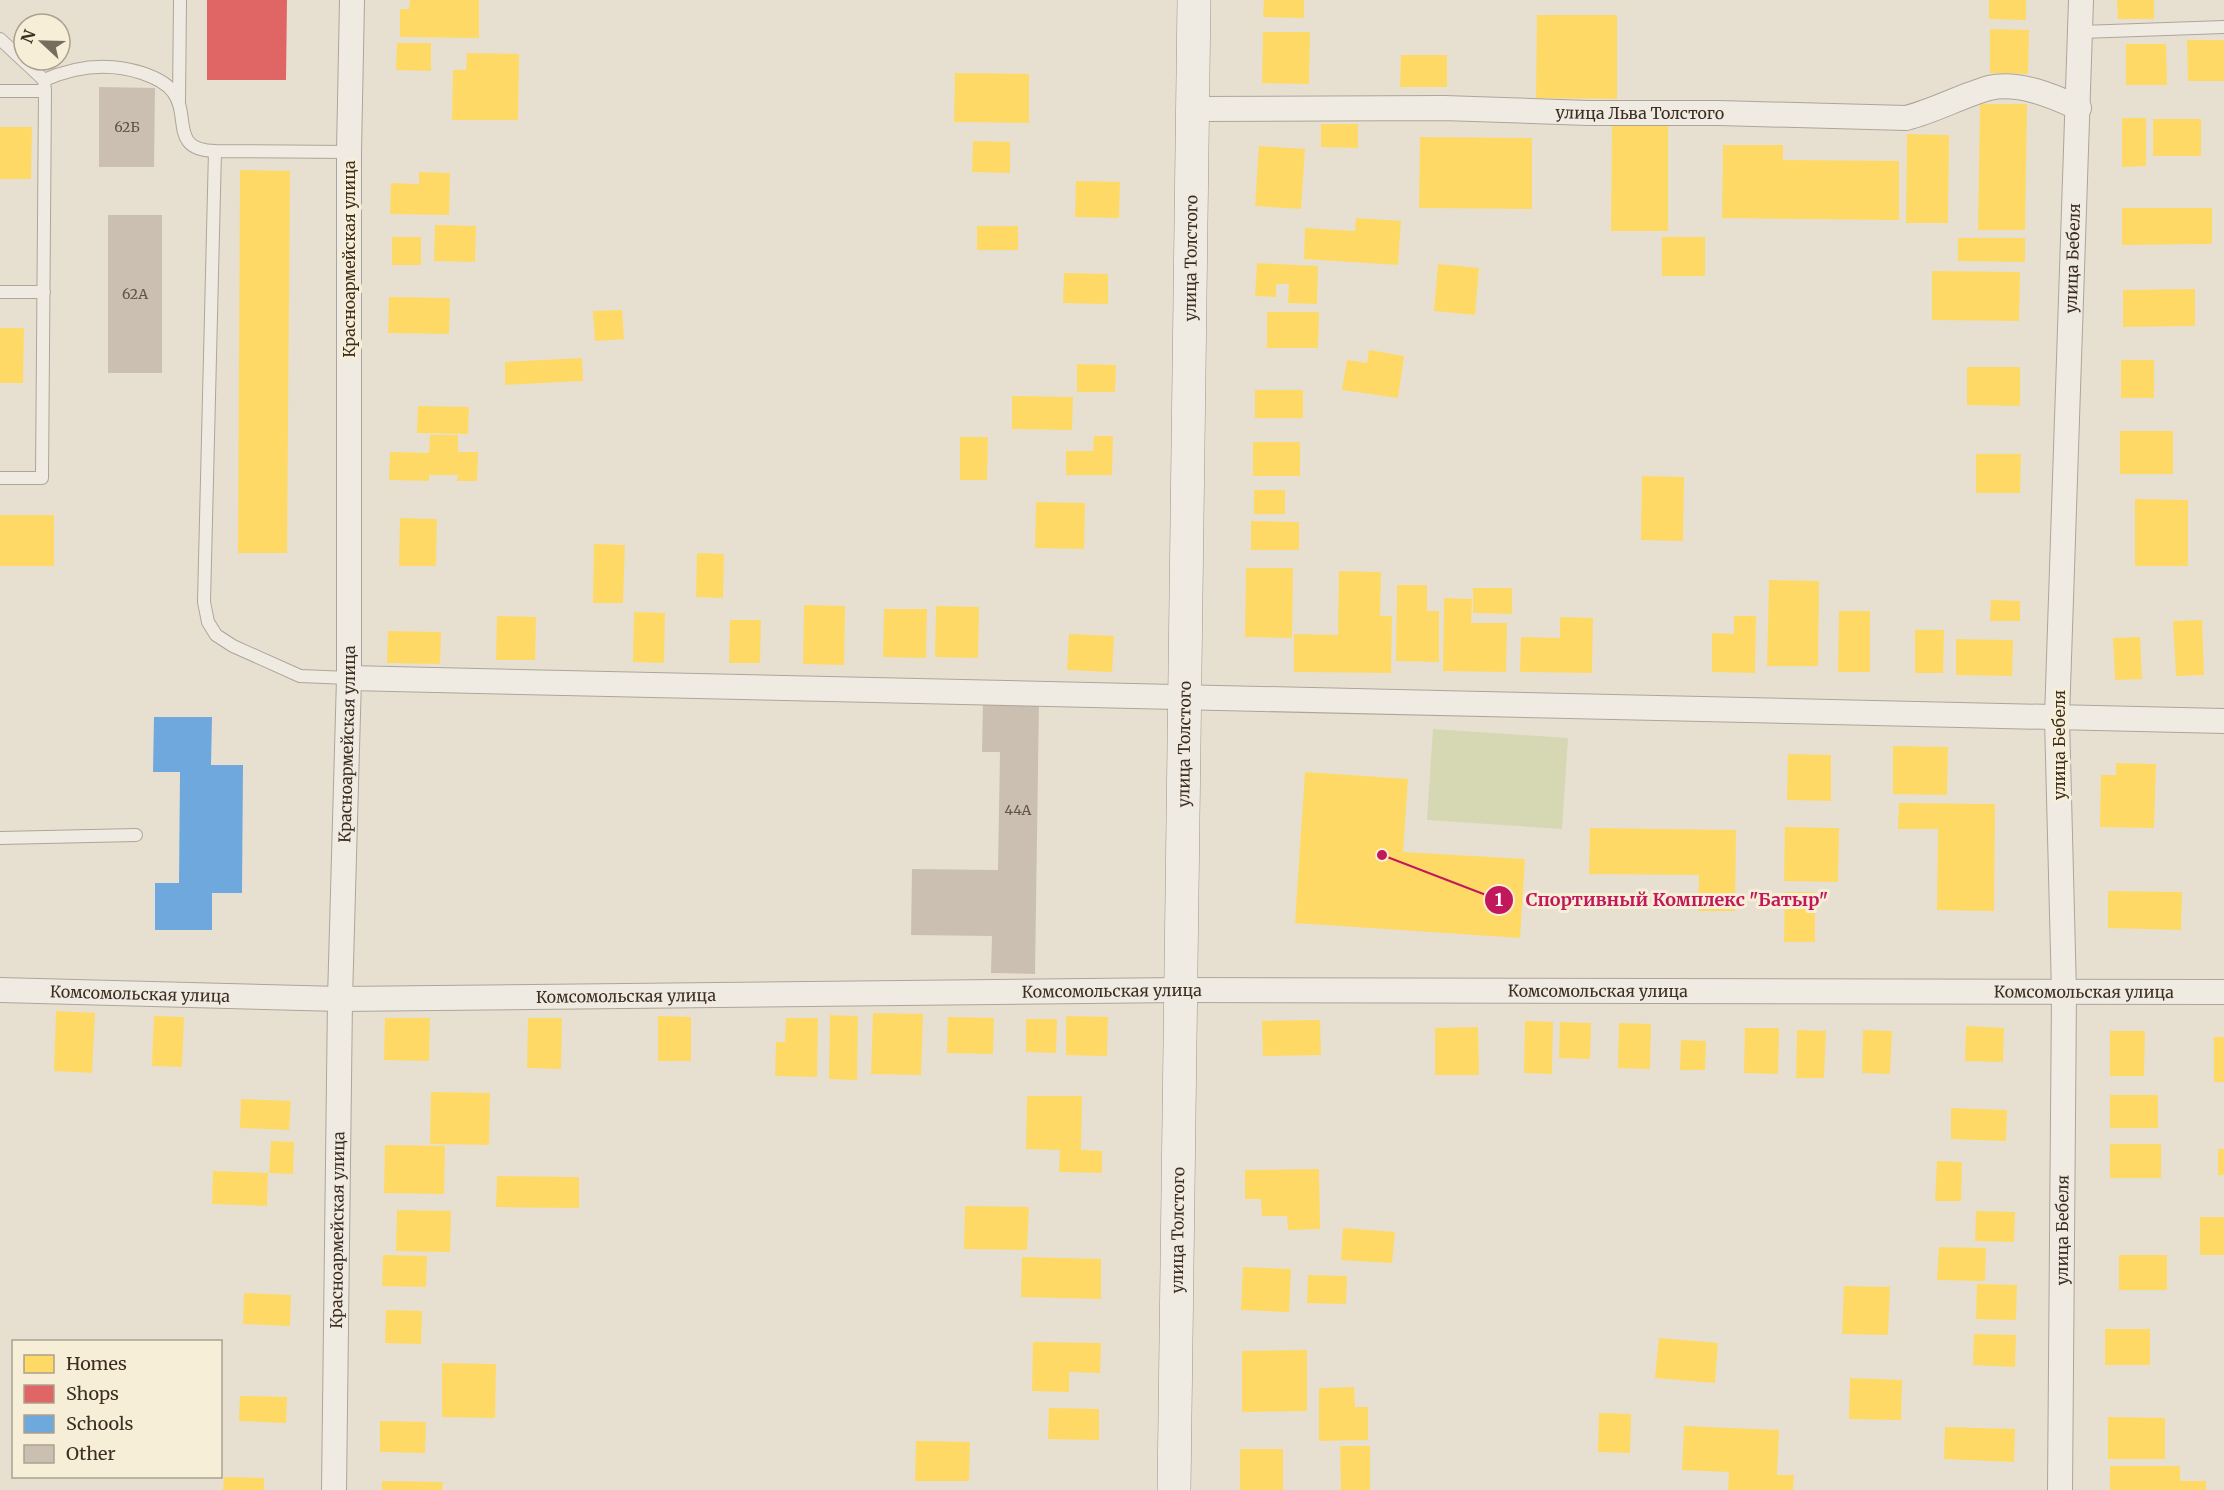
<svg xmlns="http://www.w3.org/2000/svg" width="2224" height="1490" viewBox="0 0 2224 1490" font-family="Merriweather,serif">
<rect width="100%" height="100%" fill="#e7e0d1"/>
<path fill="#d6d7b3" d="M1433,729L1568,738L1562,829L1427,820Z"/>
<path fill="#ffd966" d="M410,0H479V38L400,37V9H409Z
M1264,0H1304V18L1263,17Z
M1989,0H2026V20L1989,19Z
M2117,0H2154V19H2118Z
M1537,15H1617V99L1536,98Z
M1990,29L2029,30L2028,74L1990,73Z
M1263,32H1310L1309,84L1262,83Z
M2187,40H2224V81H2188Z
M397,43H431V71L396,70Z
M2126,44H2166L2167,85H2126Z
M467,53L519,54L518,120H452L453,70H466Z
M1401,55H1447V87H1400Z
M955,73L1029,74V123L954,122Z
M1980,104H2027L2025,230H1978Z
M2122,118H2146V166L2122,167Z
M2153,119H2201V156H2153Z
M1321,124H1358V148L1321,147Z
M1612,124L1668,125V231H1611Z
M0,127H32L31,179H0Z
M1907,134L1949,135L1948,223H1906Z
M1420,137L1532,138V209L1419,208Z
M973,141L1010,142V173L972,172Z
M1723,145H1783V160L1899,161V220L1722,218Z
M1259,146L1305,149L1301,209L1255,206Z
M240,170L290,171L287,553H238Z
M419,172L450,173L449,215L390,214L391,183L419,184Z
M1076,181L1120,182L1119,218L1075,217Z
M2122,208H2212V244L2122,245Z
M1356,218L1401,221L1398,265L1304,259L1305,228L1355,231Z
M435,225L476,226L475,262L434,261Z
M977,226H1018V250H977Z
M392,237H421V265H392Z
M1662,237H1705V276H1662Z
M1958,238H2025V262L1958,261Z
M1257,263L1318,266L1317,304L1288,303L1289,284H1276V297L1255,296Z
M1438,264L1479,268L1475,315L1434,311Z
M1932,271L2020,272L2019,321L1932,320Z
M1064,273L1108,274V304L1063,303Z
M2195,289V326L2123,327V290Z
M389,297L450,298L449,334L388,333Z
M622,310L624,339L595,341L593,311Z
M1267,312H1319L1318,348H1267Z
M0,328H24L23,383H0Z
M1369,350L1404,356L1398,398L1342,390L1347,360L1367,363Z
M582,358L583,381L505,385V362Z
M2121,360H2154V398H2121Z
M1077,364L1116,365L1115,392H1077Z
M1967,367H2020V406L1967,405Z
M1255,390H1303V418H1255Z
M1012,396L1073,397L1072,430L1012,429Z
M418,406L469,407L468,434L417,433Z
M2120,431H2173V474H2120Z
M430,435H458V452H478L477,481H457L458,475H429V481L389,480L390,452L429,453Z
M1094,436H1113L1112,475H1066V451H1093Z
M960,437H988L987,480H960Z
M1253,442H1300V476H1253Z
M1976,454H2021L2020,493H1976Z
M1642,476L1684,477L1683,541L1641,540Z
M1254,490H1285V514H1254Z
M2135,499L2188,500V566H2135Z
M1036,502L1085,503L1084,549L1035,548Z
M0,515H54V566H0Z
M400,518L437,519L436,566H399Z
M1251,521L1299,522V550H1251Z
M594,544L625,545L623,603H593Z
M697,553L724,554L723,598L696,597Z
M1246,568H1293L1292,638L1245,637Z
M1339,571L1381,572L1380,616H1392L1391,673L1294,672V634L1338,635Z
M1769,580L1819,581L1818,666H1767Z
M1397,585H1427V611H1439V662L1396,661Z
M1473,588H1512V614L1473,613Z
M1444,598L1472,599L1471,623H1507L1506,672L1443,671Z
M1991,600L2020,601V621H1990Z
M804,605L845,606L844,665L803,664Z
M936,606L979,607L978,658L935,657Z
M884,609H927L926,658L883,657Z
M1839,611H1870V672H1838Z
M634,612L665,613L664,663L633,662Z
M497,616L536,617L535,660H496Z
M1734,616H1756L1755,673L1712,672V633L1734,634Z
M1560,617L1593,618L1592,673L1520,672L1521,637L1560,638Z
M730,620H761L760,663H729Z
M2202,620L2204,675L2176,676L2173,621Z
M1915,630H1944L1943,673H1915Z
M388,631L441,632L440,664L387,663Z
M1069,634L1114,636L1112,672L1067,670Z
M2140,637L2142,679L2115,680L2113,638Z
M1956,639L2013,640L2012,676L1956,675Z
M1893,746L1948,747L1947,795L1893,794Z
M1788,754L1831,755V801L1787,800Z
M2116,763L2156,764L2154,828L2100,827L2101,775H2116Z
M1305,772L1408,779L1403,852L1525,859L1520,938L1295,923Z
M1899,803L1995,804L1994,911L1937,910L1938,829H1898Z
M1785,827L1839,828L1838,882L1784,881Z
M1590,828L1736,830L1735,911H1698L1699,875L1589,874Z
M2108,891L2182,892L2181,930L2108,928Z
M1785,892H1815V942H1784Z
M56,1011L95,1013L92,1073L54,1071Z
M873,1013L923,1014L921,1075L871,1074Z
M830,1015L858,1016L857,1080L829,1079Z
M154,1016L184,1017L182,1067L152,1066Z
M658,1016L691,1017V1061H658Z
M1066,1016L1108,1017L1107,1056L1066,1055Z
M948,1017L994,1018L993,1054L947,1053Z
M385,1018H430L429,1061L384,1060Z
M528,1018H562L561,1069L527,1068Z
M786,1018H818L817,1077L775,1076L776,1042H785Z
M1026,1019H1057L1056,1053L1026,1052Z
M1320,1020L1321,1055L1263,1056L1262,1021Z
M1525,1021L1553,1022L1552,1074L1524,1073Z
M1560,1022L1591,1023L1590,1059L1559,1058Z
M1619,1023L1651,1024L1650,1069L1618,1068Z
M1966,1026L2004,1028L2003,1062L1965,1061Z
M1478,1027L1479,1075H1435V1028Z
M1745,1028H1779L1778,1074L1744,1073Z
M1797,1030L1826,1031L1824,1078H1796Z
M1863,1030L1892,1031L1890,1074L1862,1073Z
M2110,1031H2145L2144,1076H2110Z
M2214,1037H2224V1082H2214Z
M1681,1040L1706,1041L1705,1070H1680Z
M431,1092L490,1093L489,1145L430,1144Z
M2110,1095H2158V1128H2110Z
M1027,1096H1082L1081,1150L1102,1151V1173L1059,1172L1060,1150L1026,1149Z
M241,1099L291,1101L289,1130L240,1128Z
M1951,1108L2007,1110L2006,1141L1951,1139Z
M271,1141L294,1142L293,1174L269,1173Z
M2110,1144H2161V1178H2110Z
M385,1145L445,1146L444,1194L384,1193Z
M2218,1149H2224V1175H2218Z
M1937,1161L1962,1162L1961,1201H1935Z
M1319,1169L1320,1229L1288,1230L1287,1216H1262L1261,1199H1245V1170Z
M213,1171L268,1173L267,1206L212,1204Z
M497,1176L579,1177V1208L496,1207Z
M965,1206L1029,1207L1027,1250L964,1249Z
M397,1210L451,1211L450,1252L396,1251Z
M1976,1211L2015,1212L2014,1242L1975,1241Z
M2200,1217H2224V1255H2200Z
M1343,1228L1395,1232L1392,1263L1341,1260Z
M1939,1247L1986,1248L1985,1281L1937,1280Z
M383,1255L427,1256L426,1287L382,1286Z
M2119,1255H2167V1290H2119Z
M1022,1257L1101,1259V1299L1021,1297Z
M1243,1267L1291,1269L1289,1312L1241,1310Z
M1308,1275L1347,1276L1346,1304L1307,1303Z
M1977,1284L2017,1285L2016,1320L1976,1319Z
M1844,1286L1890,1287L1888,1335L1842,1334Z
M244,1293L291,1295L290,1326L243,1324Z
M386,1310L422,1311L421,1344L385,1343Z
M2105,1329H2150V1365H2105Z
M1974,1334L2016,1335L2015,1367L1973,1365Z
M1659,1338L1718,1343L1715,1383L1655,1378Z
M1033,1342L1101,1343L1100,1373L1069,1372V1392L1032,1391Z
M1307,1350V1411L1242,1412V1351Z
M442,1363L496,1364L495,1418L442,1417Z
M1850,1378L1902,1380L1901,1420L1849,1419Z
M1354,1387L1355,1407H1368V1440L1319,1441V1388Z
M240,1396L287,1397L286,1423L239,1421Z
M1049,1408L1099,1409V1440L1048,1439Z
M1599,1413L1631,1414L1630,1453L1598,1452Z
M2108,1417L2165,1418V1459H2108Z
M380,1421L426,1422L425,1453L380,1452Z
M1684,1426L1779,1430L1777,1475H1794L1793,1490H1728L1729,1472L1682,1470Z
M1945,1427L2015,1429L2014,1462L1944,1459Z
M916,1441L970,1442L969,1481H915Z
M1340,1446H1370V1490H1341Z
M1240,1449H1283V1490H1240Z
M2110,1466H2180V1481H2206V1490H2110Z
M224,1477L264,1478V1490H223Z
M382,1481L443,1482L442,1490H382Z"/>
<path fill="#e06666" d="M207,0H287L286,80H207Z"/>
<path fill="#6fa8dc" d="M154,717H212L211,765H243L242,893H212V930H155V883H179L180,772H153Z"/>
<path fill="#cbbfb2" d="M99,87L155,88L154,167H99Z
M108,215H162V373H108Z
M983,701H1039L1035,974L991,973L992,936L911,935L912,869L998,870L1000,752H982Z"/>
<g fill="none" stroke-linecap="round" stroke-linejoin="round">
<defs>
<path id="lane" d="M2081,32L2224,27
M0,39L44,80L45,91L42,478H0
M44,80C76,66 109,62 142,73C154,77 166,82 173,92C191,116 169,150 215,151L349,152
M0,91H45
M179,101L180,0
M215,151L204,602L208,622L216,635L233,646L300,676L349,678
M0,292H44
M0,838L136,835"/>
<g id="street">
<path id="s1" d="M1193,109L1444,108L1588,113H1719L1906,118C1934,111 1961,96 1989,88C2018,81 2053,96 2079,108"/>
<path d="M349,678L2224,721"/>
<path id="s2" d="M0,990L340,999L1181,990L2224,992"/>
<path id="s3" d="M334,1490L340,999L349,678V152L352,0"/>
<path id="s4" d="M2060,1490L2064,992L2057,718L2081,0"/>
</g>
<g id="secondary">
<path id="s5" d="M1174,1490L1194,0"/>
</g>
</defs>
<use href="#lane" stroke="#ada599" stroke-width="14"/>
<use href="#street" stroke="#ada599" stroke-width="26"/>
<use href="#secondary" stroke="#9c958a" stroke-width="34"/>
<use href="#lane" stroke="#efebe3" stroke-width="12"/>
<use href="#street" stroke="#efebe3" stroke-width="24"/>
<use href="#secondary" stroke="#efebe3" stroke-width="33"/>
</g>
<g text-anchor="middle" stroke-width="6" stroke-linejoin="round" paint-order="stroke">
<g font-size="14" fill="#605244">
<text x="127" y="132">62Б</text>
<text x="135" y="299">62А</text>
<text x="1018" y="815">44А</text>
</g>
<g font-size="16" fill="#3d2e20" stroke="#f7eed8">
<text dy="6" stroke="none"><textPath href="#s1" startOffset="447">улица Льва Толстого</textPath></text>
<text transform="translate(349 259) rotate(-90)" y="6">Красноармейская улица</text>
<text dy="6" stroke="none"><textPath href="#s5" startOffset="1232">улица Толстого</textPath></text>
<text dy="6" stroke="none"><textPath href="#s4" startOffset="1232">улица Бебеля</textPath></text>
<text dy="6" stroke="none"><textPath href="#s3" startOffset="746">Красноармейская улица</textPath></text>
<text dy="6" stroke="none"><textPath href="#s5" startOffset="746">улица Толстого</textPath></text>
<text transform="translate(2059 745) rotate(-90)" y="6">улица Бебеля</text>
<text dy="6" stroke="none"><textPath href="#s2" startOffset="1112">Комсомольская улица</textPath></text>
<text dy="6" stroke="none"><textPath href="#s2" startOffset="1598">Комсомольская улица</textPath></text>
<text dy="6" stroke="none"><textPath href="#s2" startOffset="2084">Комсомольская улица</textPath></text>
<text dy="6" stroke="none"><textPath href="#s2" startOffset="140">Комсомольская улица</textPath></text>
<text dy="6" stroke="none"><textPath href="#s2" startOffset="626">Комсомольская улица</textPath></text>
<text dy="6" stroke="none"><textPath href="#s3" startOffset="260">Красноармейская улица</textPath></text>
<text dy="6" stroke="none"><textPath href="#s5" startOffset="260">улица Толстого</textPath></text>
<text dy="6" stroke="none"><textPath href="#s4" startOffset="260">улица Бебеля</textPath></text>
</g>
</g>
<path fill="none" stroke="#c2185b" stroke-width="2" d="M1382 855L1499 900"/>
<g fill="#c2185b" stroke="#f7eed8" stroke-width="2">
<circle cx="1382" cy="855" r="6"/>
<circle cx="1499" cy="900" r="15"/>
</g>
<g font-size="18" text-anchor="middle" font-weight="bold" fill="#fff">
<text x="1499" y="906">1</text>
</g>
<g font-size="18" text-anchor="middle" font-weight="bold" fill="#c2185b" stroke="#f7eed8" stroke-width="6" stroke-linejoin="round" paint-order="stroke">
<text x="1677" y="906">Спортивный Комплекс "Батыр"</text>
</g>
<rect x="12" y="1340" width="210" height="138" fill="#f7eed8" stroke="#ada18e" stroke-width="1.5"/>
<rect x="24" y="1355" width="30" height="18" fill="#ffd966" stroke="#ada18e" stroke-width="1.5"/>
<text x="66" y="1370" font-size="18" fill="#3d2e20">Homes</text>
<rect x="24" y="1385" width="30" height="18" fill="#e06666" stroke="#ada18e" stroke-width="1.5"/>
<text x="66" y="1400" font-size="18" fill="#3d2e20">Shops</text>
<rect x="24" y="1415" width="30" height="18" fill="#6fa8dc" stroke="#ada18e" stroke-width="1.5"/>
<text x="66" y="1430" font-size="18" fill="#3d2e20">Schools</text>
<rect x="24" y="1445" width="30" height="18" fill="#cbbfb2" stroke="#ada18e" stroke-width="1.5"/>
<text x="66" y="1460" font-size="18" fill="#3d2e20">Other</text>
<g transform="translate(42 42) rotate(292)"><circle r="28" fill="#f7eed8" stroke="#ada18e" stroke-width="1.5"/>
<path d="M0-4.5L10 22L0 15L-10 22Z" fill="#786c5e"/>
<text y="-9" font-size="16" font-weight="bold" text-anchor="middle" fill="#3d2e20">N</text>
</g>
</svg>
